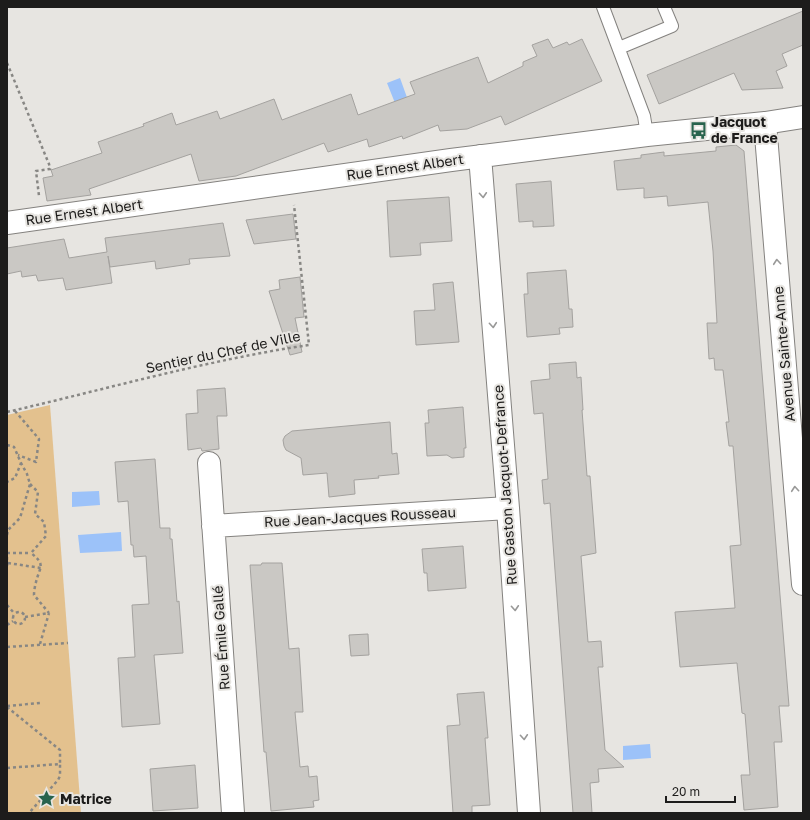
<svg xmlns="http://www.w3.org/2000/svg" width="810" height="820" viewBox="0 0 810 820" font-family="'Golos Text',sans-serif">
<rect width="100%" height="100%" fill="#e7e5e1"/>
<path fill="#e3c18e" d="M50,405L81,813H7V415Z"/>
<path fill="#9cc2f9" d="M400,78L409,103L397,108L387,83Z
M99,491L100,505L72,507V492Z
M121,532L122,551L80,553L78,535Z
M650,744L651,758L623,760V746Z"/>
<path fill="#cac8c4" stroke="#a4a29f" d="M803,11V45L782,54L787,66L776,71L783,88L742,90L734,73L659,104L647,75Z
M548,39L553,48L567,42L569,45L582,39L602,81L505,125L501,116L467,129L440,131L438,125L403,139L402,136L369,147L367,139L328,152L324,143L236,176L199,181L191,154L89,189L91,195L47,201L43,178L53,176L51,170L102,153L98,142L144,126L143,124L172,113L176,125L217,111L220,119L274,99L282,120L351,94L358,115L415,94L410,82L478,57L488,83L523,66V62L537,56L532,45Z
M736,145L744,151L789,706H779L782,742H774L778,807L744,810L741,775H750L745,714L742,713L737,663L680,667L675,612L735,608L730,546L741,545L733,446H729L726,422H729L723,370H715L714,358L709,359L707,323H717L713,251L708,202L668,206L667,196L644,198V188L617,190L614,161L641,158V155L664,152V156L716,151V147Z
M551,181L554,226L533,227V221L519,222L516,184Z
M449,197L452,241L420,243L421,255L390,257L387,201Z
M293,214L296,239L254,244L246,220Z
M223,223L230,256L189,259L190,264L156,269L155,261L110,267L108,256L112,283L66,290L63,278L38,281L36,275L22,277L21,271L7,274V248L64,239L69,258L107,252L105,238Z
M566,270L569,309H572L573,327L559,328L560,334L527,337L524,294H528L527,273Z
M300,277L304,317L295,318L302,352L290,355L269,291L280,289L279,280Z
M453,282L459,342L416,345L414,311L435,310L433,284Z
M576,362L577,378L581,377L583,410H582L587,476H590L596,553L581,556L588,642L601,641L603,667H598L605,750L624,767L598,769L599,782L590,783L592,813H573L550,503L544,504L542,480L548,479L543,413L534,414L531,381L550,379L549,364Z
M225,388L227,416H217L219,449L202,451L201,448L188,450L186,414L198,413L197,390Z
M463,407L466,448H464V457L452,458L447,455L427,456L425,423H429L428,410Z
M390,422L392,454L397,453L399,474L378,476L379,478L354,480L355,494L329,497L327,473L303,475L301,458L286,450L284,446L283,440L285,436L292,431Z
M155,459L160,528H170V539H172L177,602L179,601L183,653L154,655L160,724L122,727L118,658L135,657L132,605L149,604L146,556L134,557L133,545H131L128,501L118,502L115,462Z
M463,546L466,588L428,591L427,573H424L422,549Z
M262,563H282L289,649L299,648L303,712H295L300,767L308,766L309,777L317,776L319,800L313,801L314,807L271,811L266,752H264L250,565H261Z
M368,634L369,655L351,656L349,635Z
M484,692L488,738H485L490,805L472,806V813H453L447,726L460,725L457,694Z
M195,765L198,808L153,811L150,769Z"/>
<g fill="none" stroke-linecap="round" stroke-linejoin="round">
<defs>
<path id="lane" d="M603,7L644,116L647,135
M619,48L672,26L664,7"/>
<path id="street" d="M765,123L803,584
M480,156L508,508L529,813
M7,223L451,160L647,135L765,123L803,117
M209,463L233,813
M213,526L508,508"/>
</defs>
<use href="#lane" stroke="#84827f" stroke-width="14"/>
<use href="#street" stroke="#84827f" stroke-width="24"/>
<path stroke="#888784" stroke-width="2.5" stroke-dasharray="3 3" stroke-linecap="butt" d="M7,63L49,164L50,169L36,171L39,196
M15,411L39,439L36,462L18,455
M7,412C107,389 207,360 309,345L294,205
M7,445L14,447L21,463L15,478L7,482
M30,484L38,492L35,514L44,522L46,536L31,553C46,565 40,566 36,582C35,586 34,591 34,595L49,613
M7,535L8,530L20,518L30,484L27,474L21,463
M7,553H31
M7,557V566
M8,563L41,568
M7,605L14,613
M13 618a6 6 0 1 1 12 0a6 6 0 1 1-12 0Z
M25,617L49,613
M7,625L13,621
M40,644L49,613
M7,647L68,643
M7,706L40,703
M7,707L60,750V764
M7,768L60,764V776L58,780L29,813"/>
<use href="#lane" stroke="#fff" stroke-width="12"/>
<use href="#street" stroke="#fff" stroke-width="22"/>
</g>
<defs><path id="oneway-chevron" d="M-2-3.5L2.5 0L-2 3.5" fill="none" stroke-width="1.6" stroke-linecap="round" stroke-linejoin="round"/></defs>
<g stroke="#999998">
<use href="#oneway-chevron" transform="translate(483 195) rotate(86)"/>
<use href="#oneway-chevron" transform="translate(777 262) rotate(-95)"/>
<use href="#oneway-chevron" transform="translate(493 325) rotate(85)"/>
<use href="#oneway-chevron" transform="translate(795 489) rotate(-95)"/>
<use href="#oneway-chevron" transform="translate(515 608) rotate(86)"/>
<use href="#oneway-chevron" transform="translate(524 737) rotate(86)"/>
</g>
<defs>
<symbol id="bus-bare" viewBox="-9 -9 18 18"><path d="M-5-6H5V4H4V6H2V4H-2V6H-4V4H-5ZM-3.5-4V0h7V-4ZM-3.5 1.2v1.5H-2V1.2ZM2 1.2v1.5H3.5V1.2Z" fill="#28634d" stroke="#e7e5e1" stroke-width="2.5" paint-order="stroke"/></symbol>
<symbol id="sight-bare" viewBox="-9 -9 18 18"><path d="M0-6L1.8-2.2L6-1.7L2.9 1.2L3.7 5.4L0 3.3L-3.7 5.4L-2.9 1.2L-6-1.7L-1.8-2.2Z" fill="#28634d" stroke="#e7e5e1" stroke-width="2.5" paint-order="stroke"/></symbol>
</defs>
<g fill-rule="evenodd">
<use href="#bus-bare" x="686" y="118" width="25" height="25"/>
<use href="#sight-bare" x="34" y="786" width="25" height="25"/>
</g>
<g text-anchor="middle" stroke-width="4" stroke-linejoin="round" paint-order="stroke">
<g font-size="14" font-weight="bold" fill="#1d1c1b" stroke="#e7e5e1" text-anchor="start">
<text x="711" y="127">Jacquot<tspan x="711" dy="16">de France</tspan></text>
<text x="60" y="804">Matrice</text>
</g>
<g font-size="14" fill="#1d1c1b" stroke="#e7e5e1">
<text transform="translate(405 167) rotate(-8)" y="5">Rue Ernest Albert</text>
<text transform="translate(84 212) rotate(-8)" y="5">Rue Ernest Albert</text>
<text transform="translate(223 352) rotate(-12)" y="5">Sentier du Chef de Ville</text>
<text transform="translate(784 354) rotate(-95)" y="5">Avenue Sainte-Anne</text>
<text transform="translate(505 485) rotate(-94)" y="5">Rue Gaston Jacquot-Defrance</text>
<text transform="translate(360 517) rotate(-3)" y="5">Rue Jean-Jacques Rousseau</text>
<text transform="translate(221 638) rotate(-94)" y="5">Rue Émile Gallé</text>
</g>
</g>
<rect width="810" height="820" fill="none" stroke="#1d1c1b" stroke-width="16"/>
<path d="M666 796v6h69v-6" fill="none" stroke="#1d1c1b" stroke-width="2"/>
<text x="672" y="796" font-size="12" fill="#1d1c1b" stroke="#e7e5e1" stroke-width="3" paint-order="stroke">20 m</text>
</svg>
